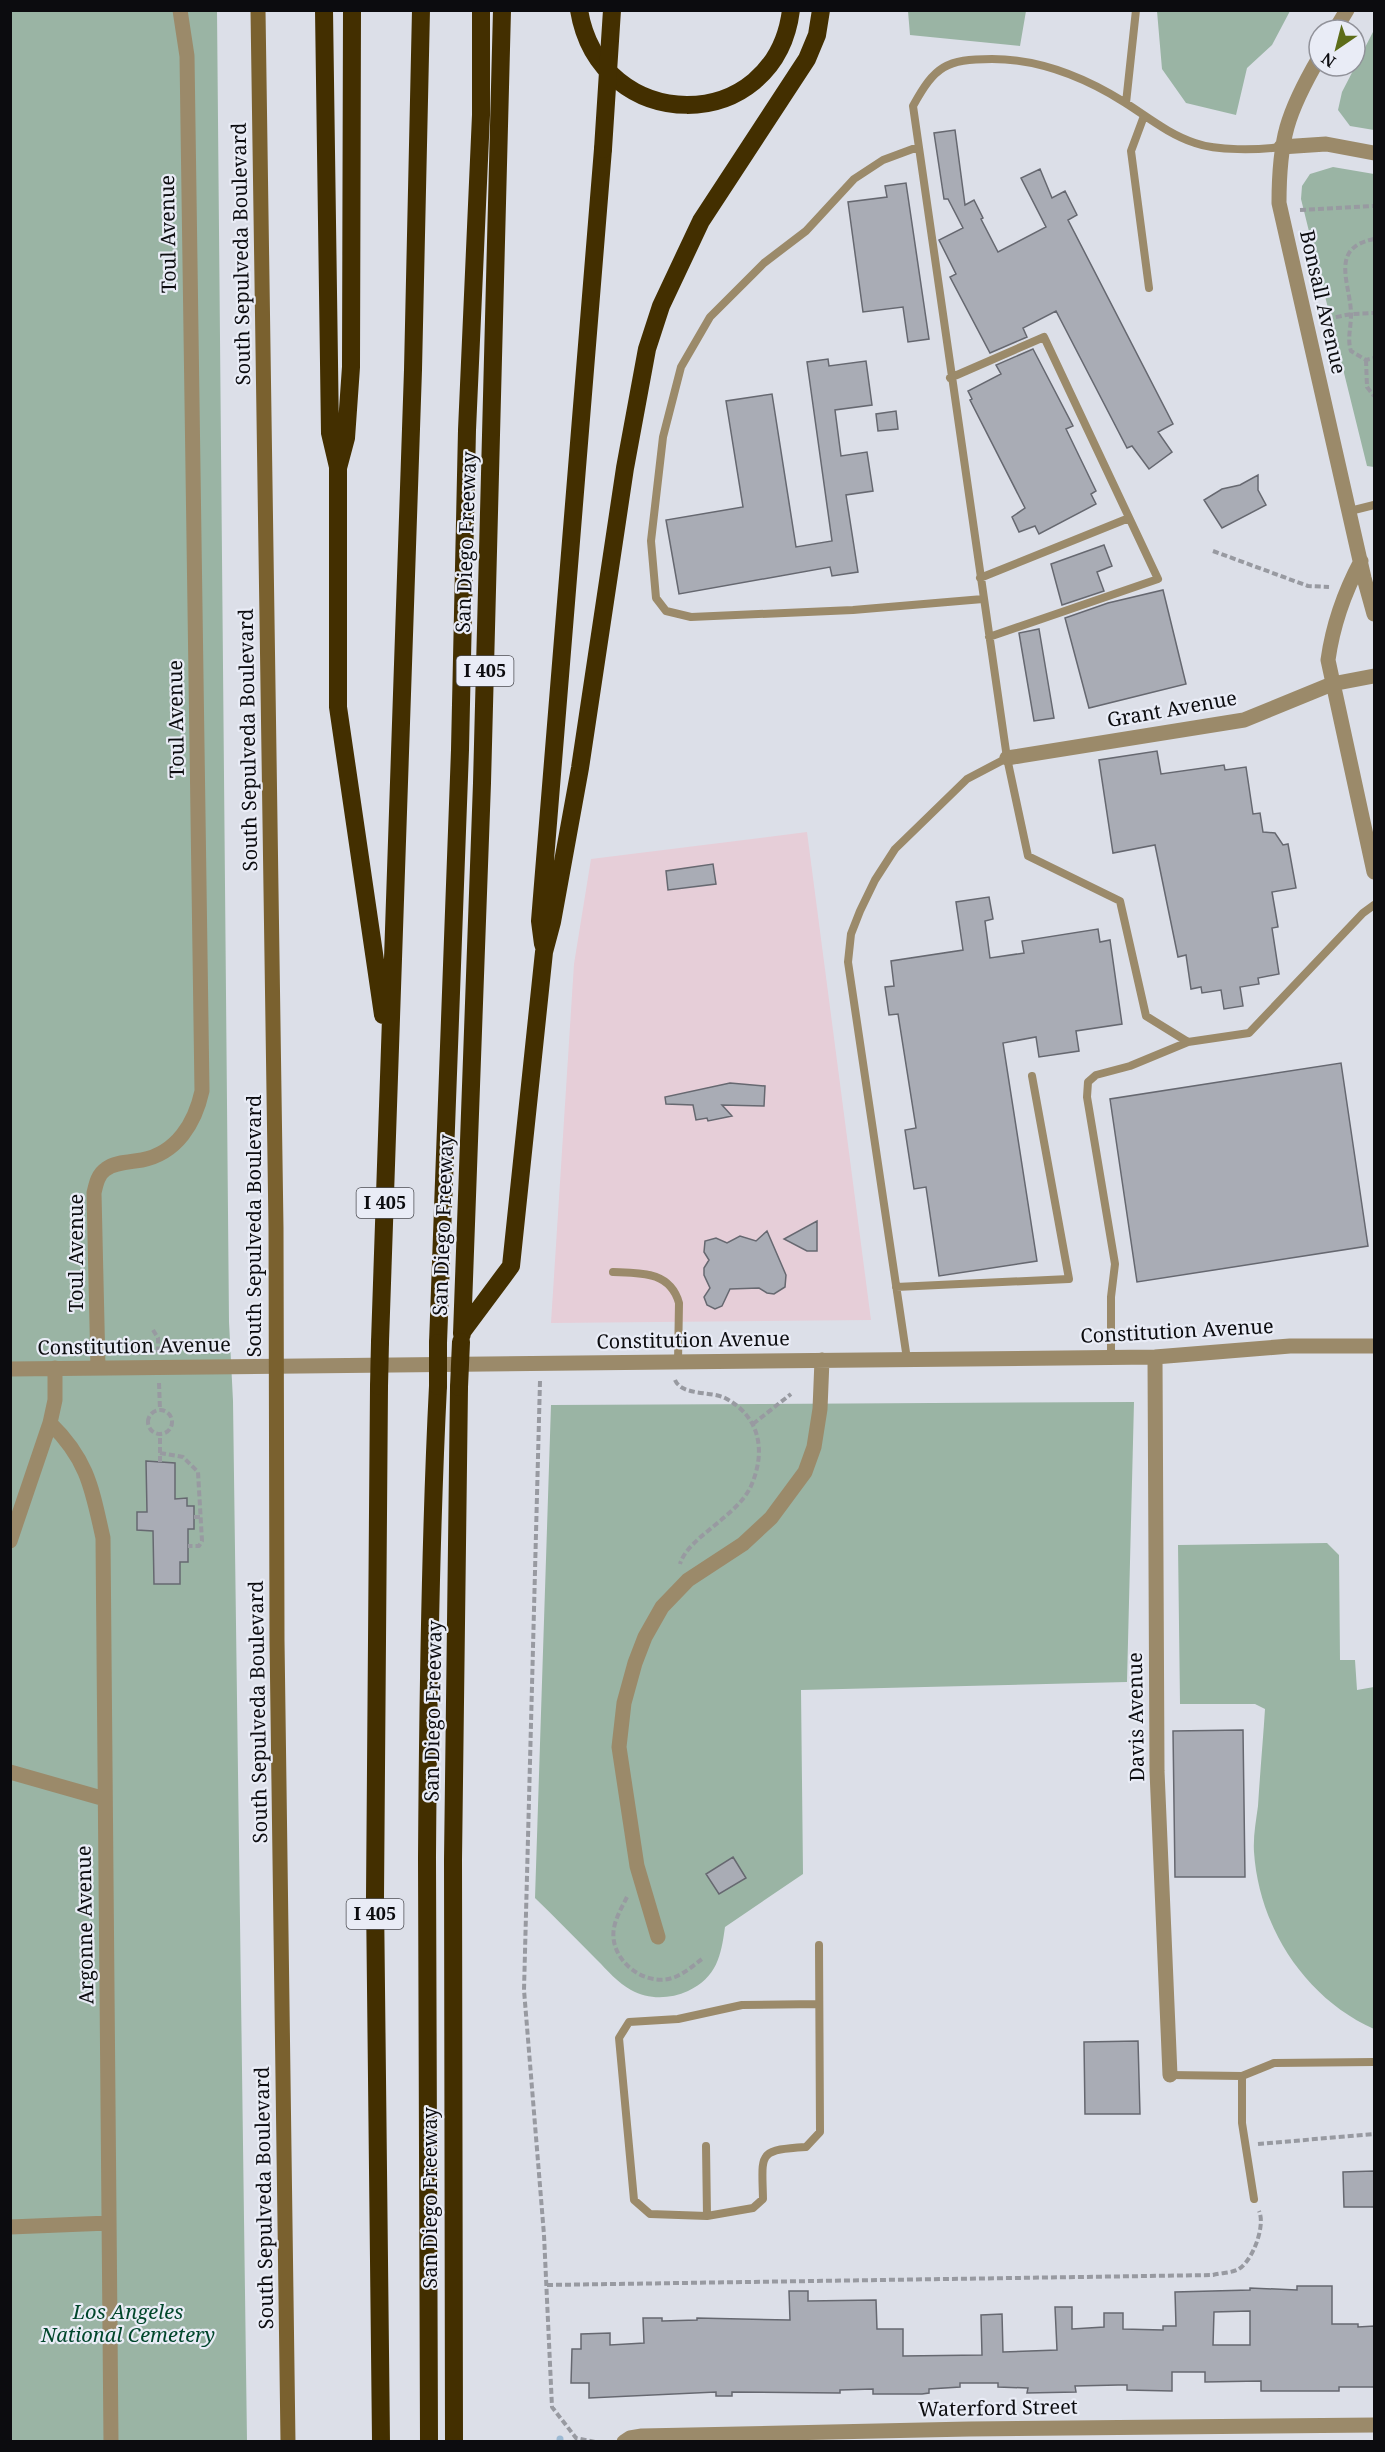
<svg xmlns="http://www.w3.org/2000/svg" width="1385" height="2452" viewBox="0 0 1385 2452" font-family="'Noto Serif',serif">
<rect width="100%" height="100%" fill="#dcdfe8"/>
<path fill="#e6ced8" d="M807,832L871,1320L551,1323L574,964L591,859Z"/>
<path fill="#9ab4a4" d="M11,11H217L229,1322L233,1401L247,2441L11,2442Z
M908,11V10L1026,11L1020,46L910,35Z
M1157,11V10L1290,11L1272,45L1247,68L1236,115L1186,103L1162,69Z
M1374,30V130L1350,126L1338,110L1342,92Z
M1333,167L1374,174V467L1367,466L1301,199L1302,186L1310,174Z
M1134,1402L1127,1682L801,1690L803,1874L725,1927C721,1956 717,1977 688,1991C670,1999 649,2000 631,1990C618,1983 607,1970 597,1960C576,1939 556,1918 535,1898L551,1405Z
M1327,1543L1339,1555L1340,1660H1355L1357,1690L1374,1687V2029C1305,1998 1259,1927 1254,1852C1253,1837 1256,1821 1258,1806C1260,1773 1263,1741 1265,1709L1255,1704H1180L1178,1545Z"/>
<g fill="none" stroke-linecap="round" stroke-linejoin="round">
<path stroke="#9dbad4" stroke-width="7" d="M560,2442V2439"/>
</g>
<path fill="#a9acb5" stroke="#666870" stroke-width="1.5" fill-rule="evenodd" d="M955,130L965,205L974,200L983,218L981,219L998,252L1046,227L1021,178L1040,169L1052,198L1065,191L1077,215L1068,220L1173,424L1158,432L1172,452L1149,469L1132,446L1127,448L1056,311L1023,328L1027,337L990,353L950,277L956,274L939,240L963,228L948,199H944L934,133Z
M906,183L929,339L908,342L903,307L863,312L848,202L887,197L885,186Z
M1033,349L1073,426L1066,429L1096,491L1091,494L1096,504L1039,534L1035,526L1019,532L1012,517L1025,508L970,400L972,399L968,391L1001,374L996,365Z
M828,359L829,366L866,361L872,405L835,410L841,456L867,452L873,491L846,495L858,572L832,576L830,567L679,594L666,520L743,507L726,401L772,394L796,547L832,541L807,362Z
M896,411L898,429L878,431L876,414Z
M1258,475V490L1266,505L1222,528L1204,500L1222,489L1240,485Z
M1104,545L1112,566L1097,572L1104,591L1062,605L1051,564Z
M1163,590L1186,684L1089,708L1065,618L1108,603Z
M1039,629L1054,718L1034,721L1019,633Z
M1157,751L1161,774L1224,765L1225,770L1246,767L1253,814L1260,813L1263,832L1275,833L1283,845L1288,844L1296,888L1272,892L1278,927L1272,928L1279,974L1258,978L1259,984L1240,987L1243,1006L1224,1009L1221,990L1202,993L1201,987L1191,989L1186,955L1178,957L1155,845L1113,853L1099,760Z
M713,864L716,884L668,890L666,871Z
M989,897L993,919L985,921L990,958L1024,953L1022,941L1098,929L1100,942L1110,940L1122,1024L1076,1031L1079,1051L1039,1057L1036,1037L1003,1043L1037,1261L939,1276L926,1187L914,1189L905,1130L916,1128L898,1014L889,1015L885,987L894,986L891,961L963,950L956,902Z
M1341,1063L1368,1246L1137,1282L1110,1099Z
M730,1083L765,1086L764,1106L722,1105L732,1116L708,1121L707,1118L696,1120L693,1105L666,1104L665,1097Z
M817,1221V1251H807L784,1239Z
M767,1231L786,1275L785,1287L774,1294L767,1293L759,1288L730,1289L722,1306L715,1309L707,1305L704,1297L710,1288L704,1275V1268L709,1260L704,1252L705,1241L716,1238L727,1243L740,1236L756,1241Z
M146,1461L175,1463V1499L187,1498V1506H194V1529H188V1562H180V1584H154L153,1531L137,1530V1512H147Z
M1243,1730L1245,1877H1175L1173,1731Z
M733,1857L746,1878L719,1894L706,1874Z
M1138,2041L1140,2114H1085L1084,2042Z
M1374,2171V2207H1344L1343,2172Z
M1297,2286H1332V2324H1358V2327L1374,2326V2387H1339V2391H1261V2381L1205,2382V2372H1172V2391L1127,2390V2385H1118L1075,2386L1076,2392L1027,2393L1028,2388L998,2387V2383H960V2387L929,2389V2393L922,2394H873V2389L840,2390V2393L732,2392V2396H716V2392L589,2398V2383H571L572,2349H581V2334L610,2333V2345L644,2343L643,2318H662V2321L697,2320V2318L790,2320L789,2291H808V2301L876,2300L877,2329H903V2356L982,2355L981,2315L1002,2314L1003,2352L1057,2350L1055,2307H1072V2329L1104,2327V2313H1123V2329L1163,2330V2326H1176L1175,2292L1250,2290V2288L1297,2290ZM1250,2311V2345H1213L1214,2312Z"/>
<g fill="none" stroke-linecap="round" stroke-linejoin="round">
<path stroke="#989aa1" stroke-width="4" stroke-dasharray="6 3" stroke-linecap="butt" d="M1300,210L1374,206
M1374,239C1328,248 1351,284 1351,315C1351,328 1347,339 1351,351L1366,360L1374,358
M1327,319L1351,314L1374,313
M1366,360L1367,387L1374,396
M1213,551L1308,586L1329,587
M153,1330L158,1338V1352
M675,1380C682,1396 711,1391 725,1398C761,1417 766,1452 751,1486C737,1517 688,1537 680,1564
M540,1381L524,1990L544,2235L552,2407L576,2438L595,2442
M159,1383L160,1410
M148 1422a12 12 0 1 1 24 0a12 12 0 1 1-24 0Z
M753,1424L791,1394
M160,1453L183,1457L198,1472L202,1541L199,1546H188
M160,1462V1434
M194,1517H200
M627,1897C622,1907 616,1917 614,1928C608,1959 645,1989 675,1977C685,1973 694,1965 702,1959
M1258,2144L1374,2134
M547,2285L1213,2275C1220,2273 1230,2273 1237,2270C1252,2263 1266,2226 1259,2211"/>
<path stroke="#9b8a6a" stroke-width="8" d="M1126,103L1136,10
M1144,116L1131,151L1149,288
M918,147L883,160L854,179L806,231L764,263L710,317L681,367L663,437L651,541L656,598L666,611L691,617L853,610L983,599
M950,378L1044,337L1158,579L989,637
M1350,511L1374,505
M980,578L1129,518
M1188,1042L1146,1016L1120,901L1028,856L1007,758L913,106C935,66 946,59 992,59C1040,59 1084,77 1124,102C1148,117 1168,134 1195,143C1217,151 1258,150 1281,147
M613,1272C640,1273 670,1271 679,1303L678,1362
M896,1287L1069,1279L1032,1076
M1111,1358V1297L1115,1264L1087,1097L1088,1082L1096,1075L1130,1066L1188,1042L1249,1033L1363,913L1374,905
M907,1359L848,962L851,934L860,911L875,880L895,849L967,779L1007,758
M1170,2075L1242,2076L1274,2063L1374,2062
M1242,2076V2123L1254,2199
M706,2146L707,2216L753,2208L763,2199C762,2153 757,2150 806,2147L820,2132L819,1945
M707,2216L650,2214L634,2200L619,2038L629,2022L678,2019L742,2005L819,2004"/>
<path stroke="#9b8a6a" stroke-width="15" d="M1335,30L1347,10
M1319,58C1287,113 1279,139 1279,203L1364,578L1374,614
M1281,147L1326,144L1374,153
M1361,561C1344,593 1333,624 1328,660L1374,872
M1007,758L1244,720L1332,684L1374,676
M1155,1357L1157,1771L1170,2075
M98,1368L94,1193C96,1184 98,1174 106,1169C115,1162 131,1162 142,1160C177,1153 195,1123 202,1091L187,56L180,10
M10,1369L1155,1357L1290,1346H1374
M50,1423C88,1460 92,1489 103,1538L111,2442
M10,1541L50,1423L55,1400V1368
M10,1772L105,1799
M658,1937L637,1866L619,1747L624,1703L635,1663L645,1637L662,1607L688,1580L743,1544L771,1518L805,1472L814,1447L820,1409L822,1360
M10,2227L109,2223
M624,2442L630,2438L642,2436L969,2429L1374,2425"/>
<path stroke="#7a612f" stroke-width="15" d="M258,10L276,1228L277,1640L288,2442"/>
<path stroke="#432f00" stroke-width="18" d="M324,10L330,433L338,467
M352,10L351,367L346,438L338,468V707L383,1015
M579,10C600,136 775,137 791,10
M543,944L540,921L603,149
M462,1332L511,1266L544,952L552,922L580,768L625,468L647,349L661,306L701,221L807,59L817,35L821,10
M462,1334L482,783L502,10
M380,1342L413,370L421,10
M438,1343L460,750L467,430L481,115V10
M379,1386L375,1897L381,2442
M429,2442C427,2247 426,2052 427,1858C428,1701 430,1543 438,1386
M454,2442L453,1860L459,1387"/>
<path stroke="#432f00" stroke-width="18" d="M603,149L612,10
M379,1386L380,1342
M438,1386V1343
M459,1387L461,1342"/>
</g>
<g text-anchor="middle" stroke-width="4.5" stroke-linejoin="round" paint-order="stroke">
<g fill="#e9ecf6" stroke="#4e4f54" stroke-width="1.5">
<rect x="456.5" y="656" width="57" height="30" rx="4.5"/>
<rect x="356.5" y="1188" width="57" height="30" rx="4.5"/>
<rect x="346.5" y="1899" width="57" height="30" rx="4.5"/>
</g>
<g font-size="18" font-weight="bold" fill="#0c0c0f">
<text x="485" y="677">I 405</text>
<text x="385" y="1209">I 405</text>
<text x="375" y="1920">I 405</text>
</g>
<g font-size="20" fill="#0c0c0f" stroke="#e9ecf6">
<text transform="translate(168 234) rotate(-91)" y="7">Toul Avenue</text>
<text transform="translate(241 254) rotate(-91)" y="7">South Sepulveda Boulevard</text>
<text transform="translate(1323 302) rotate(77)" y="7">Bonsall Avenue</text>
<text transform="translate(466 542) rotate(-88)" y="7">San Diego Freeway</text>
<text transform="translate(1172 709) rotate(-10)" y="7">Grant Avenue</text>
<text transform="translate(176 719) rotate(-91)" y="7">Toul Avenue</text>
<text transform="translate(248 740) rotate(-91)" y="7">South Sepulveda Boulevard</text>
<text transform="translate(443 1225) rotate(-88)" y="7">San Diego Freeway</text>
<text transform="translate(254 1226) rotate(-90)" y="7">South Sepulveda Boulevard</text>
<text transform="translate(76 1253) rotate(-90)" y="7">Toul Avenue</text>
<text transform="translate(1177 1331) rotate(-3)" y="7">Constitution Avenue</text>
<text transform="translate(693 1340) rotate(-1)" y="7">Constitution Avenue</text>
<text transform="translate(134 1346) rotate(-1)" y="7">Constitution Avenue</text>
<text transform="translate(433 1711) rotate(-89)" y="7">San Diego Freeway</text>
<text transform="translate(258 1712) rotate(-91)" y="7">South Sepulveda Boulevard</text>
<text transform="translate(1136 1717) rotate(-91)" y="7">Davis Avenue</text>
<text transform="translate(85 1925) rotate(-91)" y="7">Argonne Avenue</text>
<text transform="translate(264 2198) rotate(-91)" y="7">South Sepulveda Boulevard</text>
<text transform="translate(430 2198) rotate(-90)" y="7">San Diego Freeway</text>
<text transform="translate(998 2408) rotate(-1)" y="7">Waterford Street</text>
</g>
<g font-size="20" font-style="italic" fill="#00462b" stroke="#e9ecf6">
<text x="128" y="2319">Los Angeles<tspan x="128" dy="23">National Cemetery</tspan></text>
</g>
</g>
<rect width="1385" height="2452" fill="none" stroke="#0c0c0f" stroke-width="24"/>
<g transform="translate(1337 48) rotate(215)"><circle r="28" fill="#e9ecf6" stroke="#91929a" stroke-width="1.5"/>
<path d="M0-4.5L10 22L0 15L-10 22Z" fill="#5d6d19"/>
<text y="-9" font-size="16" font-weight="bold" text-anchor="middle" fill="#0c0c0f">N</text>
</g>
</svg>
